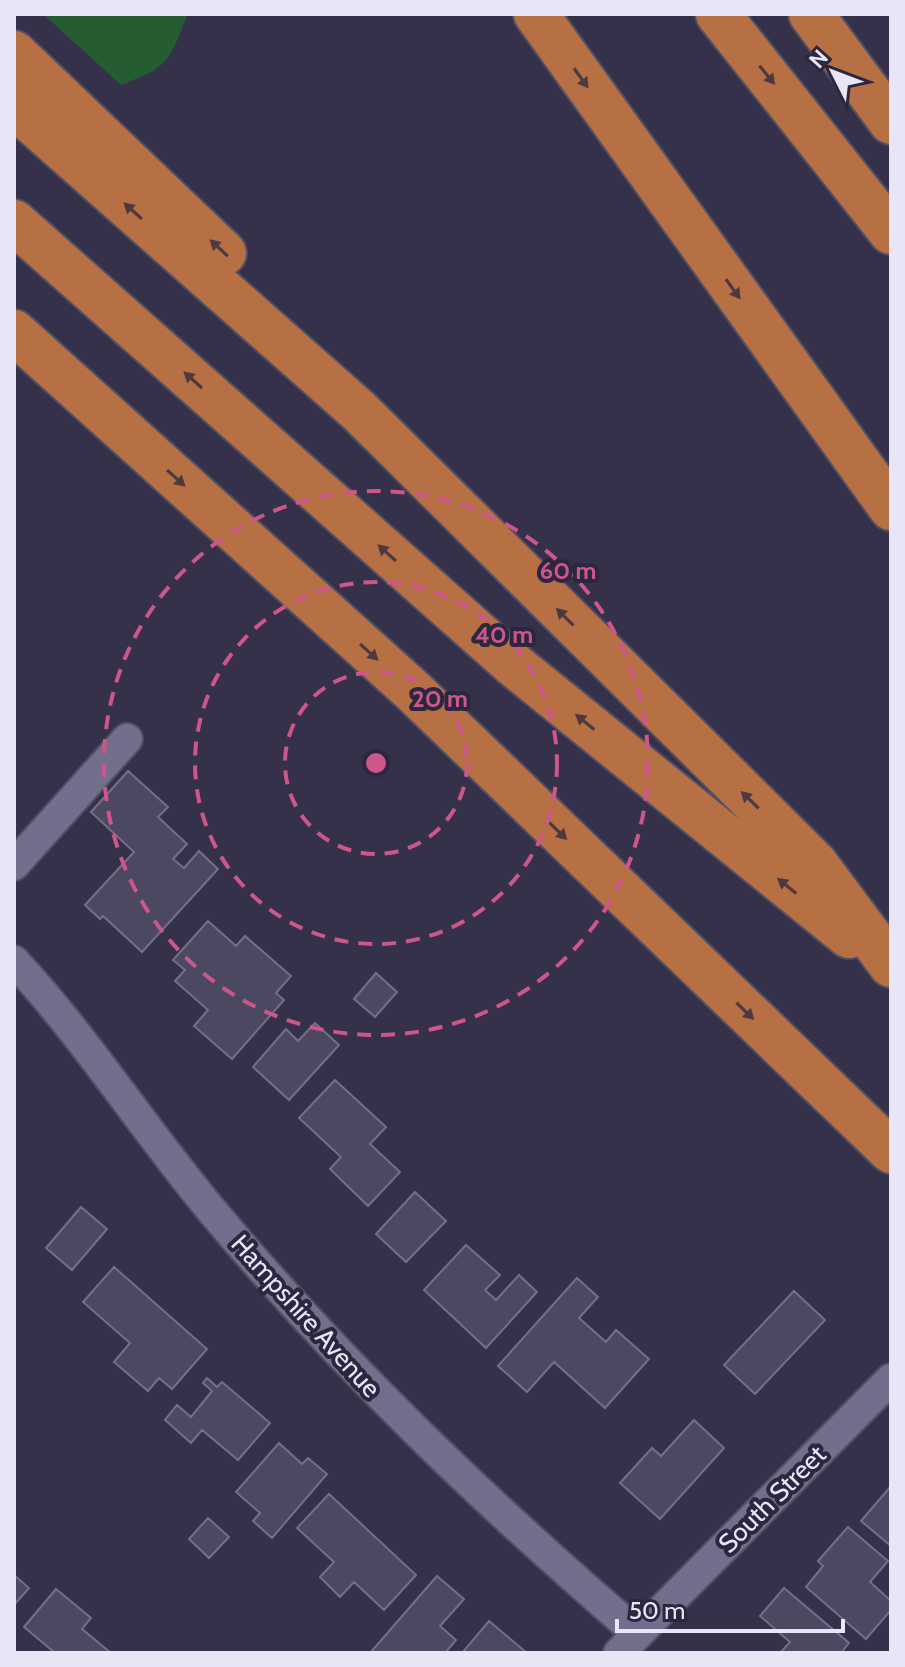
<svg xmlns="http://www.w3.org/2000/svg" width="905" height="1667" viewBox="0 0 905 1667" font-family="Cabin,sans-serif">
<rect width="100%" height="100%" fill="#35314a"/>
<path fill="#255c31" d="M43,14H188C168,62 171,66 121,85Z"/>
<path fill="#4c4862" stroke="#736f8b" stroke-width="2" d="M128,771L168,807L158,817L187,844L173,859L184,868L199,851L218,869L142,952L103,916L100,919L85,905L134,852L91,812Z
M208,921L236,946L245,936L291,976L276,993L284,1000L232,1059L194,1026L208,1010L175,981L185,970L173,960Z
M376,973L397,992L375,1017L354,999Z
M315,1023L339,1045L289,1100L253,1067L286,1029L298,1041Z
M335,1080L386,1127L370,1144L400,1172L368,1206L330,1169L341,1157L299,1118Z
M415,1192L446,1221L406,1262L376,1234Z
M81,1207L107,1229L72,1270L46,1248Z
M466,1245L500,1275L485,1290L496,1300L519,1275L537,1292L486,1348L424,1290Z
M114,1267L207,1349L172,1389L159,1378L148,1391L114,1362L130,1343L83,1302Z
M577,1278L598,1297L579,1318L606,1342L616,1330L649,1359L605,1408L554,1362L527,1392L498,1366Z
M794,1291L825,1320L755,1394L724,1365Z
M207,1378L217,1387L222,1382L270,1423L238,1460L202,1430L191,1443L165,1420L177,1405L191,1417L212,1391L203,1383Z
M694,1420L724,1448L660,1519L620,1483L652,1448L661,1456Z
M279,1443L302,1464L308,1458L327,1474L272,1538L253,1521L260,1513L236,1492Z
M891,1486V1546L861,1521Z
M329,1494L416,1575L384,1610L354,1582L340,1597L320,1577L334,1562L297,1528Z
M208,1518L229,1537L209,1558L189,1539Z
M848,1527L888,1561L870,1582L891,1601V1610L866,1639L806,1587L823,1566L818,1561Z
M14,1575L29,1588L14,1605Z
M437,1576L464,1599L440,1626L456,1640L445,1653H370Z
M784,1588L849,1643L841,1653H780L790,1642L760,1616Z
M56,1589L91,1618L82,1629L111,1653H55L24,1627Z
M489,1621L527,1653H462Z"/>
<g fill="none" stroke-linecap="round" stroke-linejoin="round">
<defs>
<path id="street" d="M14,865L127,739
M14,961C87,1039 144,1130 213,1212C342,1366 486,1503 637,1633
M619,1653L891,1379"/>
<path id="highway" d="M536,14L891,508
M718,14L891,232
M811,14L891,122
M14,53L224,253
M14,106L359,411L815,863L891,965
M14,222L514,665L849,936
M14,332L412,690L891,1151"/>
</defs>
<use href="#street" stroke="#524e63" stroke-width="34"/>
<use href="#highway" stroke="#524e63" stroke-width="48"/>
<use href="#street" stroke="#736e8b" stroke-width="30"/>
<use href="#highway" stroke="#b67043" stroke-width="44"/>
</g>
<defs><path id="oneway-solid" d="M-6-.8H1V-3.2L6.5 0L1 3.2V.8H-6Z" transform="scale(2)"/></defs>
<g fill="#4e3940">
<use href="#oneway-solid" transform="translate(767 75) rotate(51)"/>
<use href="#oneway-solid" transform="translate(581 78) rotate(54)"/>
<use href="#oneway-solid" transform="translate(133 211) rotate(-138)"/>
<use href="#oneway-solid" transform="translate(219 248) rotate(-137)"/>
<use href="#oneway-solid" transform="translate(733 289) rotate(54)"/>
<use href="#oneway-solid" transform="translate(193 380) rotate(-138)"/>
<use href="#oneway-solid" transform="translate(176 478) rotate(42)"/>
<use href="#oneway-solid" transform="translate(387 553) rotate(-138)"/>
<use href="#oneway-solid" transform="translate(565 617) rotate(-135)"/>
<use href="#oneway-solid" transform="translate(369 652) rotate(42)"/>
<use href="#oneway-solid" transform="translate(585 722) rotate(-141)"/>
<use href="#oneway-solid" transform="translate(750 800) rotate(-136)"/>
<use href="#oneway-solid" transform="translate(558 831) rotate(44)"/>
<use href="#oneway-solid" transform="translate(787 886) rotate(-141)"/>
<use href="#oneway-solid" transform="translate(745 1011) rotate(44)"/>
</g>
<g fill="none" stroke="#cd568a" stroke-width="4" stroke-dasharray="14 10">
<circle cx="376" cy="763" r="91"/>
<circle cx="376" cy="763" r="181"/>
<circle cx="376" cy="763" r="272"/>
</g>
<g text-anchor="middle" stroke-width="8" stroke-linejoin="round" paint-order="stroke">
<g font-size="26" fill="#e8e6f6" stroke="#2b273f">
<text transform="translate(306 1316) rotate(48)" y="9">Hampshire Avenue</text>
<text transform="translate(772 1499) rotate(-45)" y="9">South Street</text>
</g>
</g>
<circle cx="376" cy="763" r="12" fill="#cd568a" stroke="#2b273f" stroke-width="4"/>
<g font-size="24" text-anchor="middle" font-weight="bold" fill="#cd568a" stroke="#2b273f" stroke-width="8" stroke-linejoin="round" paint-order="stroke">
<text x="568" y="579">60 m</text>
<text x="504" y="643">40 m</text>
<text x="440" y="707">20 m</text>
</g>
<rect width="905" height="1667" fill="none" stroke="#e8e6f6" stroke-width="32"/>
<g transform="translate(833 72) rotate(312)" stroke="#2b273f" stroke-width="6" paint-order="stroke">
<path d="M0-6L14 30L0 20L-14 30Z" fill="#e8e6f6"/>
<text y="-12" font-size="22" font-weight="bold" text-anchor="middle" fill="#e8e6f6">N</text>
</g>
<path d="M617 1619v12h226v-12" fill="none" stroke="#e8e6f6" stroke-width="4"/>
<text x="629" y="1619" font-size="24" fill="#e8e6f6" stroke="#2b273f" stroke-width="6" paint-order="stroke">50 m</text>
</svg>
